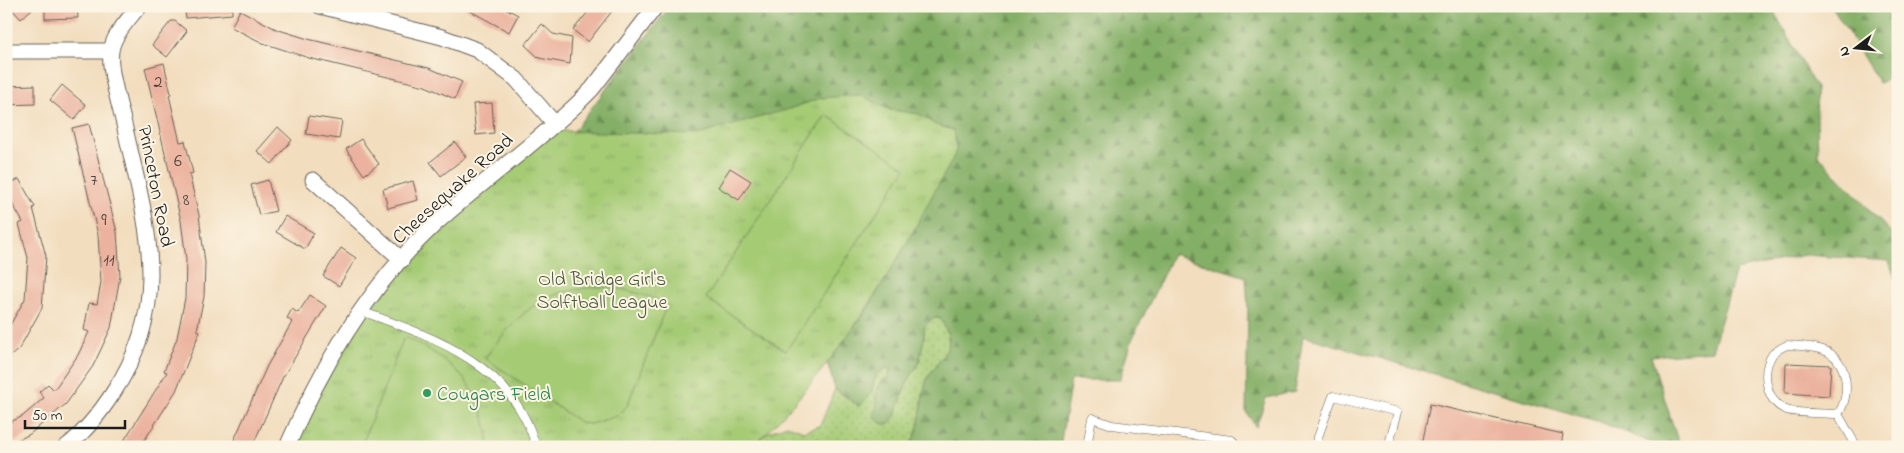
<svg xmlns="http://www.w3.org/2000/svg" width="1904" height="453" viewBox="0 0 1904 453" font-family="'Indie Flower',sans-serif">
<defs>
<pattern id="grass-dots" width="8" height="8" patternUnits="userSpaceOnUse" patternTransform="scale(1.25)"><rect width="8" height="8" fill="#a5cb75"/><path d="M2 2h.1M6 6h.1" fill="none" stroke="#8dae65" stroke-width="1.8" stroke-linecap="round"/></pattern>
<pattern id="forest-firs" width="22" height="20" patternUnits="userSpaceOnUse" patternTransform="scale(1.25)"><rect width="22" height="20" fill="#84af66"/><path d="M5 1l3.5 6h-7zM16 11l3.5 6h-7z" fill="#6b8e53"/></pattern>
<pattern id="park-tufts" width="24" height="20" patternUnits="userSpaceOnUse" patternTransform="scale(1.25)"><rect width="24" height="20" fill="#a5cb75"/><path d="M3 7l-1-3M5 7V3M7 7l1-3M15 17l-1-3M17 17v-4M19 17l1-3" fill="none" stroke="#8dae65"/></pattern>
</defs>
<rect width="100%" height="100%" fill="#fcf5e5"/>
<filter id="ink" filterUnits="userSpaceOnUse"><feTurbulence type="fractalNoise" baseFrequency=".02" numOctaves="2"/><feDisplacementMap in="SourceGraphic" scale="10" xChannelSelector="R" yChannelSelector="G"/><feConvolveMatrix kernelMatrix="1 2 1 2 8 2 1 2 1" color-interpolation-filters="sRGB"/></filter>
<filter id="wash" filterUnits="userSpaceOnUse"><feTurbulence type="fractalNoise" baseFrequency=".0096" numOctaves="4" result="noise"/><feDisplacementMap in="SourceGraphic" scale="20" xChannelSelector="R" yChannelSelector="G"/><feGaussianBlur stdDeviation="1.12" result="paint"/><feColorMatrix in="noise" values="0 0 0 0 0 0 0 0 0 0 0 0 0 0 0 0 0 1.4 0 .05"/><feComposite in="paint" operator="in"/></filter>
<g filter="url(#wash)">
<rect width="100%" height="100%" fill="#f2ddbe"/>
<path fill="url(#grass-dots)" stroke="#607448" d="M933,318H940C943,324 949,333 949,340C949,355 932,367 927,380C919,401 924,429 908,447H752L767,433L787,425L804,431L820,426L835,389L859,406C863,402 869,397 871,392C876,381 871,376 886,368L891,369L887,378L895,416L906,385L919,362L924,338V327Z"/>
<path fill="url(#forest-firs)" stroke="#506641" d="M670,6H1771L1816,88L1818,155L1898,240V287L1889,261L1805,255L1736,270L1712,351L1651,356L1678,441L1706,447H1662L1600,422L1303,336L1295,392L1266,398L1256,427L1246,412L1248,307L1246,277L1173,254L1132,340L1120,380H1071L1060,447H908C924,429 919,401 927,380C932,367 949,355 949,340C949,333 943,324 940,318H933L924,327V338L919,362L906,385L895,416L889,424H882L873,416L877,406L875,397L881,382L887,378L891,369L886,368C871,376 876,381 871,393C869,397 863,402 859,406L835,389L827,362L866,311L916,227L953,130L935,125L919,114L890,110L860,95L821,98L786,110L698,135L573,132Z
M1832,6H1898V75L1879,83Z"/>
<path fill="url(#park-tufts)" stroke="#607448" d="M860,95L890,110L919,114L935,125L953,130C954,136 956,144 956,149C955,158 938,184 933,194C887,284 826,377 752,447H287L387,276L555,124L564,131L698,135L786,110L821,98Z"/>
<path fill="#a5cb75" stroke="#607448" d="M826,115L906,168L786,351L706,298Z
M596,287C624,288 641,293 667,304L627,406L617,416L590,424L581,423L485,358C501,337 518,314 543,300C559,292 578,289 596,287Z
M404,337C455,360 484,388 489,447H361Z"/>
<g id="blocks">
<path fill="#ebb39f" d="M9,6H35L21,19Z
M45,6H77L78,18L45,19Z
M184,6H232V14L186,18Z
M461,6H501L518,15L509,32Z
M593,6H616L588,42L573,30Z
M240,10L276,29L308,39L429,68L462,82L455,99L425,86L309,58L263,43L231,27Z
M171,21H175L187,31L167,57L152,45Z
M542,24L553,34L572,38L570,64L539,58L525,45Z
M164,63L171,94L169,95L180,142L185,141L193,173L189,174L199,215L205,263L204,297L197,330L200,331L176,391L140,447H120L167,372L164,371L177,338L185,298L186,259L181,221L145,68Z
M35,85V104L6,105V86Z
M62,85L86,105L74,120L50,100Z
M492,103L494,133L476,135L473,104Z
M309,116L342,121L339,139L306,134Z
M89,124L117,232L120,276L111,328L93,366L66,404L30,434L6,446V424L23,416L44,398L39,392L48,384L54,390L78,355L89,332L84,330L89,303L97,304L101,282L98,235L72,128Z
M278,127L292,140L272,164L257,151Z
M361,139L379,164L364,175L346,149Z
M455,142L466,157L441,176L430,162Z
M730,168L751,181L739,200L718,187Z
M19,179L35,207L33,208L46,256L42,308L19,349L6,360V332L25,299L28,258L19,224L23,222L6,193V186Z
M268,180L276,211L259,215L251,185Z
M413,181L418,200L388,208L383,189Z
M285,216L314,233L305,249L276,232Z
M341,248L356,258L339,286L323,276Z
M310,295L326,306L283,377L252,447H231L267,366L292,322L287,318L292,309L298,313Z
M1786,363L1831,365L1829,396L1785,393Z
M1430,404L1563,434L1561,447H1429L1422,445Z"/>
</g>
</g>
<g filter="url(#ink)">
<use href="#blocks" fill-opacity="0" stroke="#676055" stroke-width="1"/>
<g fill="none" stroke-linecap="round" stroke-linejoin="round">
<defs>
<path id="service" d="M361,311C433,337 514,364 536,447
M1787,345C1799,346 1812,346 1823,350C1848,358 1852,395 1838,414C1827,413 1793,414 1784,409C1766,400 1761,372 1772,355C1774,351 1783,347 1787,345Z
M1838,414L1857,447
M1087,447L1092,418L1112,425L1232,440L1238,447
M1317,447L1318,437L1333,396L1398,412L1388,447"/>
<path id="minor" d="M320,6L442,37L477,50L516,79L555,124
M6,51H111
M313,180L402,260
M66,447C85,432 100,413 113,393C172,304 148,229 126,133C122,112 108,71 111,51C113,35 129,19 139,6
M287,447C322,365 368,287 433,226C479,184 530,148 576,105L592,89L656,6"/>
</defs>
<use href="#service" stroke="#676055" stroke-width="9"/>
<use href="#minor" stroke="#676055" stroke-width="17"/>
<use href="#service" stroke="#fff" stroke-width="8"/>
<use href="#minor" stroke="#fff" stroke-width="15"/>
</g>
</g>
<circle fill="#2e9e5b" stroke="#fcf5e5" stroke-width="2" cx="427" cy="393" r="5"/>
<g text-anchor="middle" stroke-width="4" stroke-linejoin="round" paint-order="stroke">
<g font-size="18" fill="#50423d">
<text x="158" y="87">2</text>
<text x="178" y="166">6</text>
<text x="94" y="185">7</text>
<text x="186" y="205">8</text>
<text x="104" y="225">9</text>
<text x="109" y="265">11</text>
</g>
<g font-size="20" fill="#1c1c1c" stroke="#fcf5e5">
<text transform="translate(157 186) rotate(79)" y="7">Princeton Road</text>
<text transform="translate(452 188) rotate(-42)" y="7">Cheesequake Road</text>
</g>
<g font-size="20" fill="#4c593b" stroke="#fcf5e5">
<text x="602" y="285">Old Bridge Girl's<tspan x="602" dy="23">Solftball League</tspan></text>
</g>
<g font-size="20" fill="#27864d" stroke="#fcf5e5" text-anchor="start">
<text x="437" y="400">Cougars Field</text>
</g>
</g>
<rect width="1904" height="453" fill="none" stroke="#fcf5e5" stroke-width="25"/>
<g transform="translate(1856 48) rotate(254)" stroke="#fcf5e5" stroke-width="4" paint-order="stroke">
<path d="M0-4L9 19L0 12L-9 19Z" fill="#1c1c1c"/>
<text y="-8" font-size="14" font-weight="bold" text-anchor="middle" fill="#1c1c1c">N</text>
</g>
<path d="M25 420v8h100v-8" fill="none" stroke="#1c1c1c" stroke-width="2.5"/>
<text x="32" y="420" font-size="15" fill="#1c1c1c" stroke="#fcf5e5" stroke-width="4" paint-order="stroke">50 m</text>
</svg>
